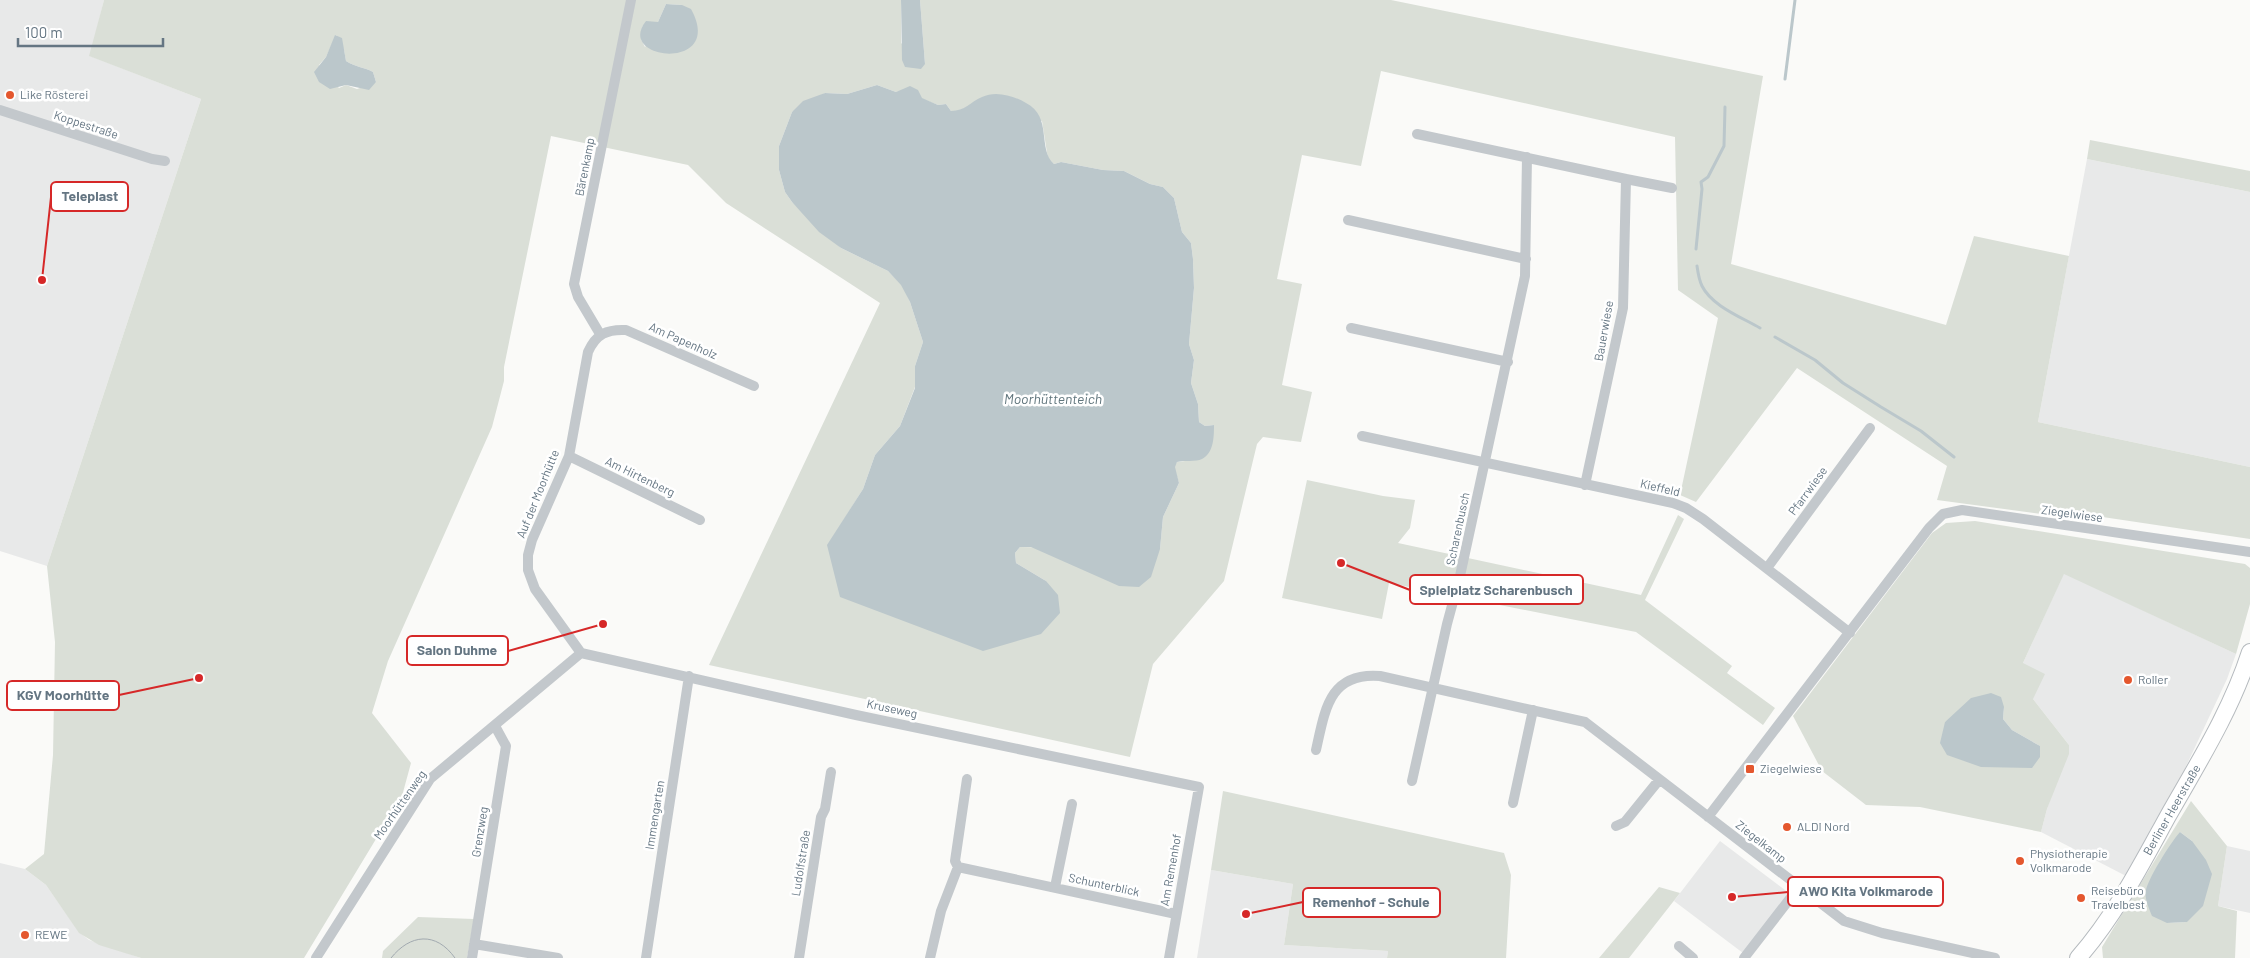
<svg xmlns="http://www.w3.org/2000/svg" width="2250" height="958" viewBox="0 0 2250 958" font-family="Barlow,sans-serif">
<rect width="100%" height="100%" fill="#fafaf8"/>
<path fill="#e8e9e9" d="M0,0H104L90,56L201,99L47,566L0,551Z
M2087,159L2250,192V467L2038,422Z
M2064,573L2236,654L2227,679L2173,794L2126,876L2041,832L2047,809L2069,745L2033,699L2023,663Z
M1720,841L1789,893L1743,953L1674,901Z
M2227,846L2250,851V913L2218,906Z
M0,863L25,869L46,885L79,932L89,940L141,958H0Z
M1211,870L1293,884L1284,945L1388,951L1387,958H1197Z"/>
<path fill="#dadfd7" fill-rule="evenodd" d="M104,0H901V43L925,64L920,0H1391L1763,76L1731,264L1946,325L1974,236L2069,256L2038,422L2250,467V539L2096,516L2094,521L1937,500L1947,466L1797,368L1696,502L1680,495L1718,318L1678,290L1675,137L1381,71L1361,166L1302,155L1277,279L1302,284L1282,385L1312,392L1301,442L1263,437L1257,444L1224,581L1153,664L1130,757L709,665L880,303L726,203L688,165L551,136L504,367V381L492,427L388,661L372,713L411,763L402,796L304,958H141L99,945L79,933L46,885L25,869L44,854L53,755L55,642L47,566L201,99L89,56ZM666,4L682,5L645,47L641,39L642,27L658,22ZM336,35L344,50L346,61C355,67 364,67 373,72L376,82L357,89L346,85L339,88L319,65L326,57ZM877,85L896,92L902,91L938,105L946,104L951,111H959L969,106L1042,121L1048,159L1054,164L1061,162L1103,170L1124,171L1150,184L1163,187L1174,198L1182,232L1191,243L1193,259L1194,288L1189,344L1194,360L1191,383L1198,404L1199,422L1205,426L1214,425L1201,459L1177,462L1174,467L1179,483L1163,517L1160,549L1020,547L1015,553L1016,563L1046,581L828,545L863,489L875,455L900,426L915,387V366L923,342L910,302L902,285L888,271L841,248L792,202L785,192L779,170V146L792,112L825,93L847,94Z
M2090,140L2250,171V192L2087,159Z
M1307,480L1383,496L1415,500L1410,528L1398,543L1641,595L1678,515L1684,519L1645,600L1732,666L1727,673L1775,708L1763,725L1636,632L1389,583L1382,619L1282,598Z
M1975,521L2245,564L2250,568V604L2236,654L2064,574L2023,663L2045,674L2033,699L2069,745V754L2047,809L2041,832L1920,807L1866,805L1822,771L1793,716L1932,533L1946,523ZM2004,707L2003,719L2012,730L2040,746L1945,722Z
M1223,791L1504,853L1511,875L1506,958H1387L1388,951L1284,945L1293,884L1211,870Z
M2191,801L2227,846L2218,906L2237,911L2235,958H2103L2102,947ZM2180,832L2192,841L2187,922L2167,923Z
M1659,887L1680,893L1629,958H1599Z
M418,917L474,919L467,958H382L383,951Z"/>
<path fill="#bbc7cb" d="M901,0H920L925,64L921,69L905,67L902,60Z
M666,4L682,5L691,9C726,72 614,61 646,21L658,22Z
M335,35L342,38L346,61C355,67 364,67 373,72L376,82L369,90L346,85L330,89L319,82L314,72L326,57Z
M877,85L896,92L910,86L918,90L922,98L938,105L946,104L951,111C965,111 970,102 982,97C996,90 1014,96 1026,103C1053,117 1037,149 1054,164L1061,162L1103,170L1124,171L1150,184L1163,187L1174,198L1182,232L1191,243L1193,259L1194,288L1189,344L1194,360L1191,383L1198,404L1199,422L1205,426L1214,425C1214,436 1214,453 1202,459C1196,462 1184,460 1177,462L1175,467L1179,483L1163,517L1160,549L1151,577L1139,587L1119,586L1031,547H1020L1015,553L1016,563L1046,581L1058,595L1060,613L1041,634L983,651L840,597L827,545L863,489L875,455L900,426L915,388V366L923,342L910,302L901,285L888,271L841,248L819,232L792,202L785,192L779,170V146L792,112L803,101L825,93L847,94Z
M1991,693L2001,697L2004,707L2003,719L2012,730L2040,746V757L2032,768L1981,767L1947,755L1940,743L1945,722L1971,698Z
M2180,832L2192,841L2206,860L2212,874L2203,906L2187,922L2167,923L2152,916C2149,908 2144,898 2146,890C2149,877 2171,842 2180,832Z"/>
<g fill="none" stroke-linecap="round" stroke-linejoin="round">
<path stroke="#bbc7cb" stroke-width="3" d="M1785,79L1795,0
M1696,249L1702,189L1701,182L1708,177L1724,146L1725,107
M1697,266C1698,273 1699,280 1702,286C1712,306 1741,317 1760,328
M1775,337L1815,360L1843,383L1881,407L1921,431L1954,457"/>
<defs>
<path id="primary" d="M2078,958C2115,916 2141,865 2168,816C2198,763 2231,711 2250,652"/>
</defs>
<use href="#primary" stroke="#b5babe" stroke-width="18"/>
<path stroke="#c3c8cc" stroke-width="10" d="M0,110L152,159L165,161
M1417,134L1626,179L1623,308L1585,485
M1626,179L1672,188
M1348,220L1526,259
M1351,328L1508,362
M600,334L578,297L574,284L631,0
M1362,436L1673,503L1686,508L1703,519L1850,633
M569,456L700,520
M1767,568L1870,428
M581,653L856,715L1199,787L1169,958
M581,653L535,589L528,570V555L532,540L569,456L588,352C596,334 607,329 626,330L754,386
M1316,750C1325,710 1329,672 1380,676L1585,722L1844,921L1882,933L1995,958
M1412,781L1447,624L1460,576L1525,276L1527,157
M1513,803L1533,710
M1708,817L1929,528L1943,514L1962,510L2250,552
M1616,826L1625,822L1659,780
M958,867L1176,914
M1055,887L1072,804
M474,944L558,958
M1679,946L1693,958
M316,958L430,779L581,653
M472,958L506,746L495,726
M646,958L689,676
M799,958L821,817L825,809L831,772
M930,958L941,911L958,867L955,861L967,779
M1744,958L1799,887"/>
<use href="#primary" stroke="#fff" stroke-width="16"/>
<path stroke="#a2aab0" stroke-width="1" d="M391,958C410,934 436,931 455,958"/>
</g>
<g fill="#e4572e" stroke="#fff" stroke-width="2">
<circle cx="10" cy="95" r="5"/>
<circle cx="2128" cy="680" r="5"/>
<rect x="1745" y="764" width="10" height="10" rx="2.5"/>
<circle cx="1787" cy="827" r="5"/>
<circle cx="2020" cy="861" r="5"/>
<circle cx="2081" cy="898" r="5"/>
<circle cx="25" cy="935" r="5"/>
</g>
<g text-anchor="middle" stroke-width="5" stroke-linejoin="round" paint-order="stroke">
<g font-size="12" fill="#657683" stroke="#fff" text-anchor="start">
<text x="20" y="99">Like Rösterei</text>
<text x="2138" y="684">Roller</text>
<text x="1760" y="773">Ziegelwiese</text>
<text x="1797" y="831">ALDI Nord</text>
<text x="2030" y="858">Physiotherapie<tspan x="2030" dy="14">Volkmarode</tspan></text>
<text x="2091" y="895">Reisebüro<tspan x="2091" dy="14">Travelbest</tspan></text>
<text x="35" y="939">REWE</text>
</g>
<g font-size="12" fill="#657683" stroke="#fff">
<text transform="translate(86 125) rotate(18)" y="4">Koppestraße</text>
<text transform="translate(585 167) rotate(-79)" y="4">Bärenkamp</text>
<text transform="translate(1604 331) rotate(-80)" y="4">Bauerwiese</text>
<text transform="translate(683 341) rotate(24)" y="4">Am Papenholz</text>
<text transform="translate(640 477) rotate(26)" y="4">Am Hirtenberg</text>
<text transform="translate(1660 488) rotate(13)" y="4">Kieffeld</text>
<text transform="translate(1808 491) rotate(-54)" y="4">Pfarrwiese</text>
<text transform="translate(538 494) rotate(-68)" y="4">Auf der Moorhütte</text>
<text transform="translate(2072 514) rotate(8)" y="4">Ziegelwiese</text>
<text transform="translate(1458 529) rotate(-78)" y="4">Scharenbusch</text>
<text transform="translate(892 709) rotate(12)" y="4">Kruseweg</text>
<text transform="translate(400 805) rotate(-55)" y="4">Moorhüttenweg</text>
<text transform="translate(2172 810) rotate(-60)" y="4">Berliner Heerstraße</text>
<text transform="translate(655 815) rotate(-81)" y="4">Immengarten</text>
<text transform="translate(480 832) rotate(-81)" y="4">Grenzweg</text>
<text transform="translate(1761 842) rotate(38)" y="4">Ziegelkamp</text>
<text transform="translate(801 863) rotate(-81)" y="4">Ludolfstraße</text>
<text transform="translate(1171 870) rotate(-80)" y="4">Am Remenhof</text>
<text transform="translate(1104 885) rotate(12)" y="4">Schunterblick</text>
</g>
<g font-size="14" font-style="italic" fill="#60757c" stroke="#fff">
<text x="1053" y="404">Moorhüttenteich</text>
</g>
</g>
<path fill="none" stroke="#d62828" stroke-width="2" d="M42 280L51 197M1341 563L1410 590M603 624L508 651M199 678L119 695M1732 897L1788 892M1246 914L1303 902"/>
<g fill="#d62828" stroke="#fff" stroke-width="2">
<circle cx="42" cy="280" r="5"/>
<circle cx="1341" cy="563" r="5"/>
<circle cx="603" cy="624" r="5"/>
<circle cx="199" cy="678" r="5"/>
<circle cx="1732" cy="897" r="5"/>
<circle cx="1246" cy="914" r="5"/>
</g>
<g fill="#fff" stroke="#d62828" stroke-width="2">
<rect x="51" y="182" width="77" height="29" rx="5"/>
<rect x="1410" y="575" width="173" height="29" rx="5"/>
<rect x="407" y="636" width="101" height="29" rx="5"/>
<rect x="7" y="681" width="112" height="29" rx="5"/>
<rect x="1788" y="877" width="155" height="29" rx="5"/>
<rect x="1303" y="888" width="137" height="29" rx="5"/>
</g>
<g font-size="14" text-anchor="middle" font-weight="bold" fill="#657683">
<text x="90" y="201">Teleplast</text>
<text x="1496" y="595">Spielplatz Scharenbusch</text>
<text x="457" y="655">Salon Duhme</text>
<text x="63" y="700">KGV Moorhütte</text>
<text x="1866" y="896">AWO Kita Volkmarode</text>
<text x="1371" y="907">Remenhof - Schule</text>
</g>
<path d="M18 38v8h145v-8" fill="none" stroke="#657683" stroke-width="2.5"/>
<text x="25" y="38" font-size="15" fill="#657683" stroke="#ffffff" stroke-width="4" paint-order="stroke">100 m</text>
</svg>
